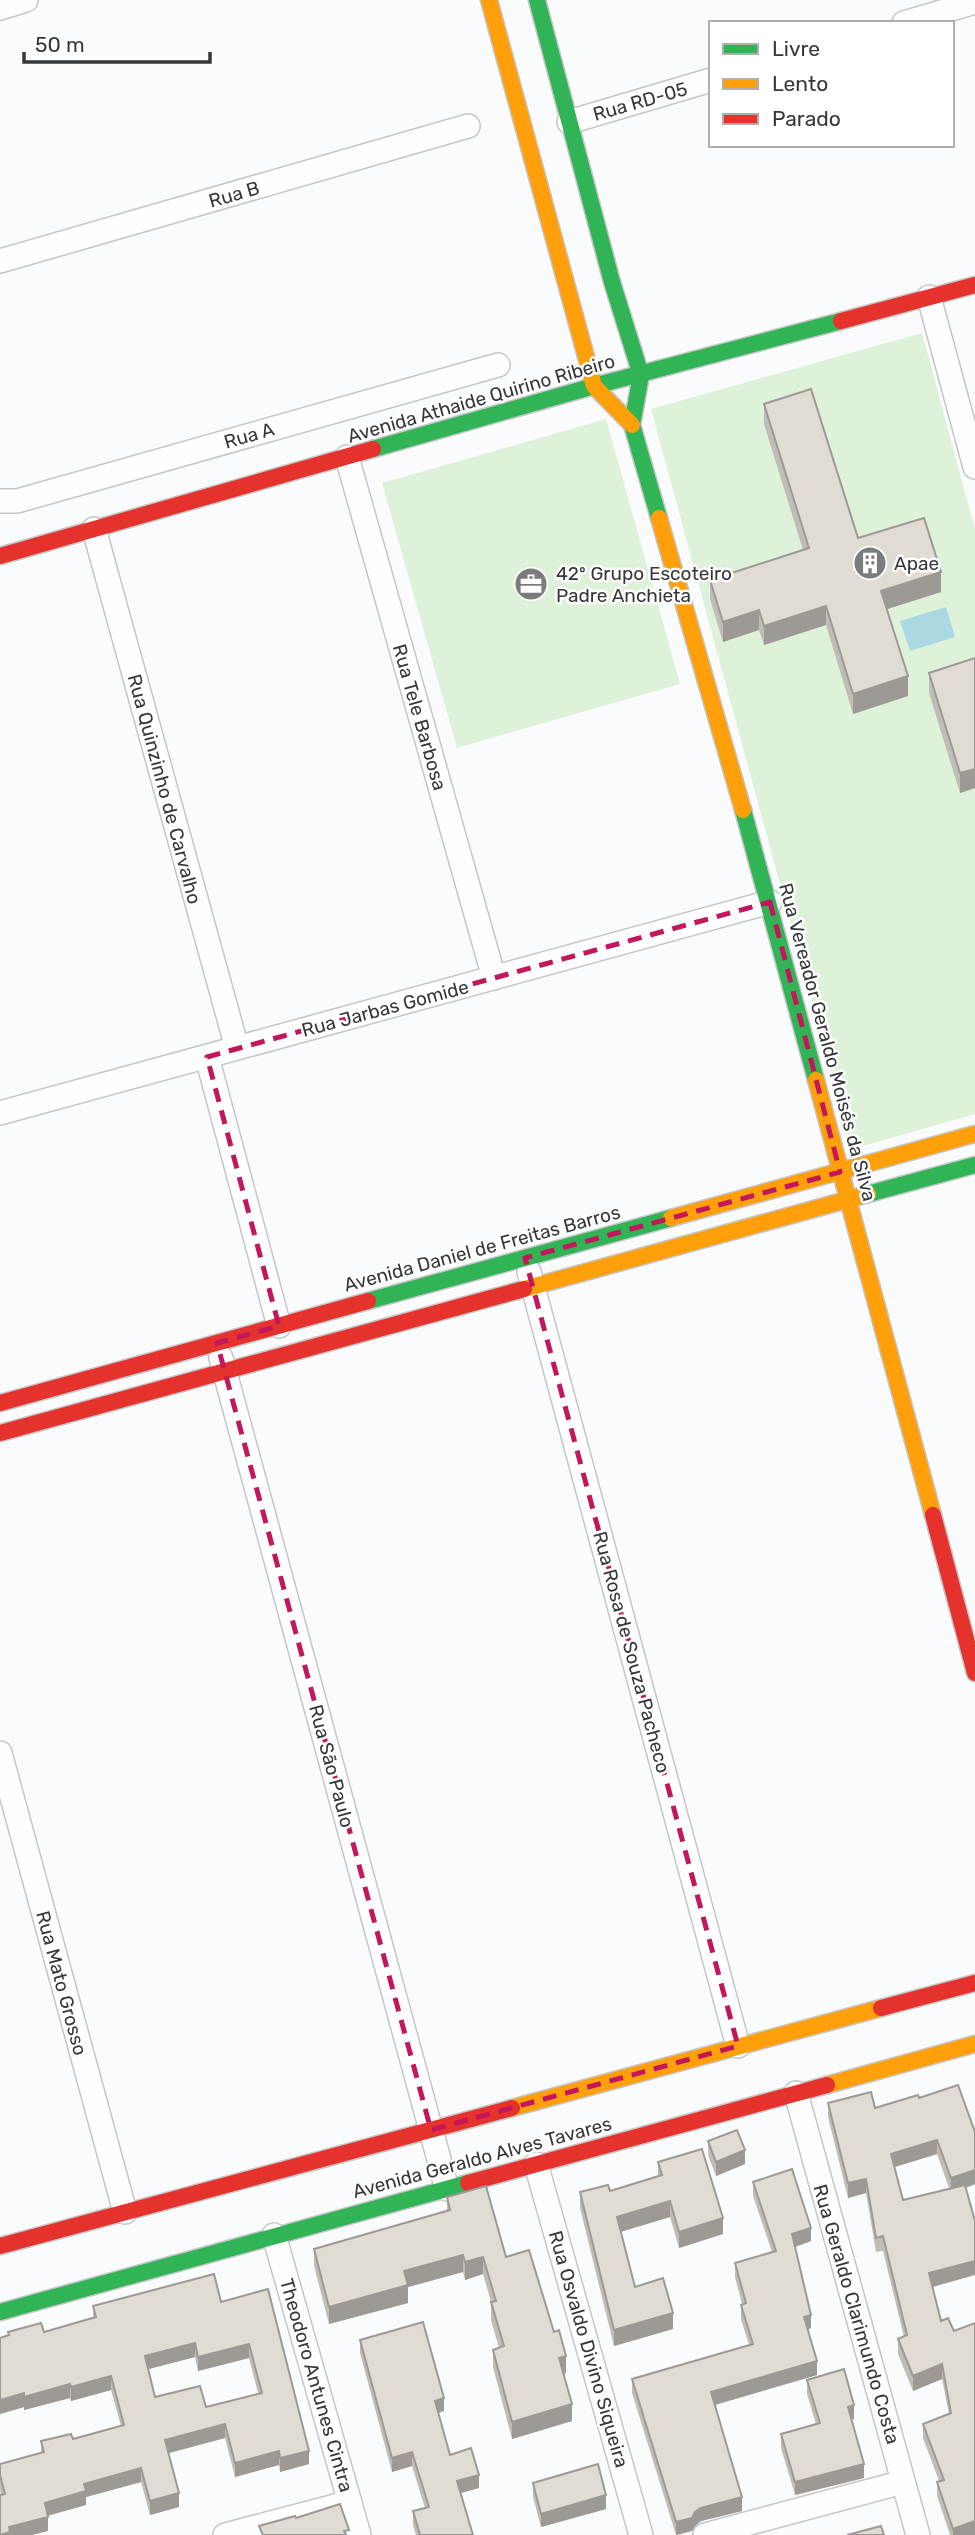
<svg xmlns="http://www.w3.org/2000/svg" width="975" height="2535" viewBox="0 0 975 2535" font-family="Rubik,sans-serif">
<rect width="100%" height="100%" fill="#fafbfd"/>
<path fill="#def1d9" d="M922,333L975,529V1114L852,1149L651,409Z
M606,419L680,684L457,748L382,483Z"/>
<path fill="#aad9e4" d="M946,607L955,637L910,651L900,621Z"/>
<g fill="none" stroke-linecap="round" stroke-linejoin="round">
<defs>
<path id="street" d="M0,8L26,0
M904,23L975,2
M569,122L711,80
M0,261L468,126
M929,297L975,467
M347,457L494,978
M0,501H17L498,365
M94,529L237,1048
M207,1057L279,1326
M0,1113L770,902
M529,1272L738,2046
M221,1358L447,2189
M0,1753L125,2212
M796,2093L918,2535
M536,2164L641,2535
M274,2235L359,2535
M225,2535L350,2502
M705,2535L903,2482"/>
<path id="fast" d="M537,0L612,282L641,375L632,425L659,518
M373,449L594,386L841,321
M743,810L816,1080
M868,1194L975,1165
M368,1301L671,1218
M0,2312L468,2183"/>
<path id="slow" d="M489,0L594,386L632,425
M659,518L743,810
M816,1080L933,1515
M671,1218L975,1134
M524,1289L868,1194
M827,2085L975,2044
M512,2108L881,2008"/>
<path id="jam" d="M841,321L975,285
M0,556L373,449
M0,1403L368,1301
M0,1433L524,1289
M933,1515L975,1673
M881,2008L975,1983
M468,2183L827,2085
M0,2246L512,2108"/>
</defs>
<use href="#street" stroke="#c5c6c8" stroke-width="26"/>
<use href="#fast" stroke="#c5c6c8" stroke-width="19"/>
<use href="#slow" stroke="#c5c6c8" stroke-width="19"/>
<use href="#jam" stroke="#c5c6c8" stroke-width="19"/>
<use href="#street" stroke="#fefeff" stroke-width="23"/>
<use href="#fast" stroke="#30b455" stroke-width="16"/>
<use href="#slow" stroke="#ff9f0a" stroke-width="16"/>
<use href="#jam" stroke="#e5322d" stroke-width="16"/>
</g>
<path fill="#c1bcb5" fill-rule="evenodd" d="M764,404L858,538L941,592L887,609L908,696L853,714L826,625L764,645L759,630L723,642L710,599V580L803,550L764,424Z
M975,658V788L960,793L929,693V673Z
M919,2098L975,2132V2184L966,2188L933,2287L975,2535H950L937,2496V2482L939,2481L923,2438V2424L949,2414L942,2379L913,2391L898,2354V2339L904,2337L883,2251L876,2252L866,2193L848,2198L828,2117V2103L875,2108ZM937,2154L949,2188L903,2200L895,2167Z
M708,2141L745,2164L716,2176L708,2155Z
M658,2162L723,2234L679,2248L670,2217L620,2232L635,2287L673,2329L614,2346L580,2208V2192L610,2191L658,2176Z
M753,2182L811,2241L795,2247L811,2328L807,2330L817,2375L715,2405L742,2511L701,2521L695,2526L692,2531L676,2535L632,2393V2379L749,2345L741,2319V2305L742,2304L735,2277V2263L772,2252L753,2196Z
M447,2197L506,2257L566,2373L564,2374L572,2421L512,2439L493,2367V2350L499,2348L491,2320V2302L483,2274L465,2280L463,2272L408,2287V2303L329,2324L314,2266V2249L447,2211Z
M268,2289L309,2464L280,2472L279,2465L235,2477L225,2438L169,2453L179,2507L150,2515L141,2482L86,2497V2505L48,2516V2531L1,2495L0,2489V2464L41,2453V2441L73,2439L121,2426L111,2390L71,2401L70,2398L24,2410V2407L0,2414V2338L8,2336V2332H44L93,2318V2306L221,2302ZM195,2357L198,2371L249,2358L258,2393L206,2407L155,2397L148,2369Z
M360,2340L444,2411L438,2413L450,2455L479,2488L461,2493L473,2535H416L413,2525V2511L425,2508L412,2466L392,2472L360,2353Z
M807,2380L854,2419H851L864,2478L795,2495L781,2448V2434L816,2424L807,2394Z
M533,2483L606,2509L541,2527L533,2497Z"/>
<path fill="#9d9994" d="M941,572V592L881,611V591Z
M826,606V625L764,645V626Z
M759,610V630L723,642V622Z
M908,676V696L853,714V694Z
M975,769V788L960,793V773Z
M937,2140V2154L891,2168V2154Z
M745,2150V2164L716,2176V2162Z
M975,2170V2184L951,2193V2178Z
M866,2179V2193L848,2198V2183Z
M670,2201V2217L617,2233V2217Z
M723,2218V2234L679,2248V2232Z
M811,2228V2241L792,2248V2234Z
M463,2255V2272L408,2287V2303L329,2324V2307L404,2271Z
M483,2257V2274L465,2280V2262Z
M975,2261V2275L929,2288V2273Z
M673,2313V2329L614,2346V2330Z
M811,2315V2328L804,2331V2317Z
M195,2343V2357L145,2370V2356Z
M249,2344V2358L198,2371V2357Z
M566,2356V2373L559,2375V2358Z
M817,2361V2375L711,2406V2392Z
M942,2364V2379L913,2391V2376Z
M111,2376V2390L71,2401V2387Z
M70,2384V2398L24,2410V2397Z
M24,2393V2407L0,2414V2400Z
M444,2398V2411L435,2414V2401Z
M572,2404V2421L512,2439V2422Z
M854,2405V2419L848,2421V2407Z
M225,2424V2438L165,2454V2440Z
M279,2451V2465L235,2477V2463Z
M309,2451V2464L280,2472V2458Z
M412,2452V2466L392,2472V2458Z
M864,2464V2478L795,2495V2482Z
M141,2468V2482L86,2497V2505L45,2516V2503L84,2484Z
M479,2475V2488L457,2494V2481Z
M179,2493V2507L150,2515V2501Z
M606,2495V2509L541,2527V2514Z
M742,2497V2511L701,2521L695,2526L692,2531L676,2535V2522L701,2508Z
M48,2517V2531L32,2535H0L9,2527Z
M975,2521V2535H953V2529Z"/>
<path fill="#e0dbd3" stroke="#9d9994" stroke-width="2" fill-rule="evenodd" d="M811,389L858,538L924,518L941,572L881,591L908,676L853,694L826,606L764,626L759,610L723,622L710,580L809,548L764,404Z
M975,658V769L960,773L929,673Z
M958,2085L975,2132V2170L951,2178L937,2140L891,2154L903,2200L965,2185L975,2221V2261L929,2273L941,2321L948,2318L954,2331L975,2323V2521L953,2529L937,2482L944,2480L923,2424L951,2413L942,2364L913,2376L898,2339L907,2335L883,2236L876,2238L866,2179L848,2183L828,2103L871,2092L875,2108L918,2095L919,2098Z
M737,2130L745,2150L716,2162L708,2141Z
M702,2149L723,2218L679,2232L670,2201L617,2217L635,2287L663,2278L673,2313L614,2330L580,2192L608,2185L610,2191L662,2175L658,2162Z
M792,2169L811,2228L792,2234L811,2315L804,2317L817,2361L711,2392L742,2497L701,2508L695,2512L692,2518L676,2522L632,2379L753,2344L741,2305L746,2303L735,2263L776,2251L753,2182Z
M486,2186L506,2257L529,2250L554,2332L559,2330L566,2356L559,2358L572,2404L512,2422L493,2350L504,2346L491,2302L496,2301L483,2257L465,2262L463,2255L404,2271L408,2285L329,2307L314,2249L450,2210L447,2197Z
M214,2274L221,2302L268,2289L309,2451L280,2458L279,2451L235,2463L225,2424L165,2440L179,2493L150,2501L141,2468L84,2484L86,2491L45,2503L48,2517L9,2527L10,2532L0,2535V2495L5,2494L0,2475V2464L44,2452L41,2441L71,2434L73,2439L124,2425L111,2376L71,2387L70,2384L24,2397V2393L0,2400V2338L9,2335L8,2332L41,2323L44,2332L96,2317L93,2306ZM195,2343L198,2357L249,2344L262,2393L206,2407L200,2386L155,2397L145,2356Z
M423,2322L444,2398L435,2401L450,2455L471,2448L479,2475L457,2481L473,2535H420L413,2511L429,2507L412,2452L392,2458L360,2340Z
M844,2369L854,2405L848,2407L864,2464L795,2482L781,2434L820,2423L807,2380Z
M598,2464L606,2495L541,2514L533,2483Z
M340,2504L349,2530L344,2531L346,2535H263L259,2526L295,2516L296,2518Z
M881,2526L884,2535H847Z"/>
<path fill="none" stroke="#c2185b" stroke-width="5" stroke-dasharray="14 9" stroke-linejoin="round" d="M770,902L840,1172L525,1258L738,2046L431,2130L217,1343L279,1326L207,1057Z"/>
<defs>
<symbol id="building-disc" viewBox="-11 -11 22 22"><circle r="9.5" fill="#7b7c7d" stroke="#fff"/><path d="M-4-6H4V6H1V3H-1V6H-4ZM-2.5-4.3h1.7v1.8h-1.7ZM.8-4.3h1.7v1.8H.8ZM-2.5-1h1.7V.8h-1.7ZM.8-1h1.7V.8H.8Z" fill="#fff"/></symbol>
<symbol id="office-disc" viewBox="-11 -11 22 22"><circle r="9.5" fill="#7b7c7d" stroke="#fff"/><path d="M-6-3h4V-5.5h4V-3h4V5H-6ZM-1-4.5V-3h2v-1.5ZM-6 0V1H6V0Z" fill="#fff"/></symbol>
</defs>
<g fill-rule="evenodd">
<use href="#building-disc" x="851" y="544" width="38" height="38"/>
<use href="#office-disc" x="512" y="565" width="38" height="38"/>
</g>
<g text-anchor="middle" stroke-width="5" stroke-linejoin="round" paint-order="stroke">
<g font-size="19" fill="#363738" stroke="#fff">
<text transform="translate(640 101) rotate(-16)" y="7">Rua RD-05</text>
<text transform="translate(234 194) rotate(-16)" y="7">Rua B</text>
<text transform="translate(481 398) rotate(-16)" y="7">Avenida Athaide Quirino Ribeiro</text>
<text transform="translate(249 435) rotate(-16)" y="7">Rua A</text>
<text transform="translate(420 717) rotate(74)" y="7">Rua Tele Barbosa</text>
<text transform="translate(165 789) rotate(75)" y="7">Rua Quinzinho de Carvalho</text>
<text transform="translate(385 1008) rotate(-15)" y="7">Rua Jarbas Gomide</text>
<text transform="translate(828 1042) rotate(75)" y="7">Rua Vereador Geraldo Moisés da Silva</text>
<text transform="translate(482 1248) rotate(-15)" y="7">Avenida Daniel de Freitas Barros</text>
<text transform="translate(632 1652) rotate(75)" y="7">Rua Rosa de Souza Pacheco</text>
<text transform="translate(332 1766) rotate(75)" y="7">Rua São Paulo</text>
<text transform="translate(62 1983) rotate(75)" y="7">Rua Mato Grosso</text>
<text transform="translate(482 2157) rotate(-15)" y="7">Avenida Geraldo Alves Tavares</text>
<text transform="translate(857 2314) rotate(74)" y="7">Rua Geraldo Clarimundo Costa</text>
<text transform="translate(589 2349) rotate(74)" y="7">Rua Osvaldo Divino Siqueira</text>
<text transform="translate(317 2385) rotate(74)" y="7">Theodoro Antunes Cintra</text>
</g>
<g font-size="19" fill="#363738" stroke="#fff" text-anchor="start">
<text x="894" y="570">Apae</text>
<text x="556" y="580">42º Grupo Escoteiro<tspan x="556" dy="22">Padre Anchieta</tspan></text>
</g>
</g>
<rect x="709" y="21" width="245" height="126" fill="#ffffff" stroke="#afafaf" stroke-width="2"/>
<rect x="723" y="44" width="35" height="10" fill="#30b455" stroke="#afafaf" stroke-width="2"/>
<text x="772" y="56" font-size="21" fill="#363738">Livre</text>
<rect x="723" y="79" width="35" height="10" fill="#ff9f0a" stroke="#afafaf" stroke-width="2"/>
<text x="772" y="91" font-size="21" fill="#363738">Lento</text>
<rect x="723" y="114" width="35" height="10" fill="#e5322d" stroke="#afafaf" stroke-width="2"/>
<text x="772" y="126" font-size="21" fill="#363738">Parado</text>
<path d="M24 52v10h186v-10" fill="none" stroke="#363738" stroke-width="3.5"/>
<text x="35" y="52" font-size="21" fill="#363738" stroke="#ffffff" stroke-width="5" paint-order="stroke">50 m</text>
</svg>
